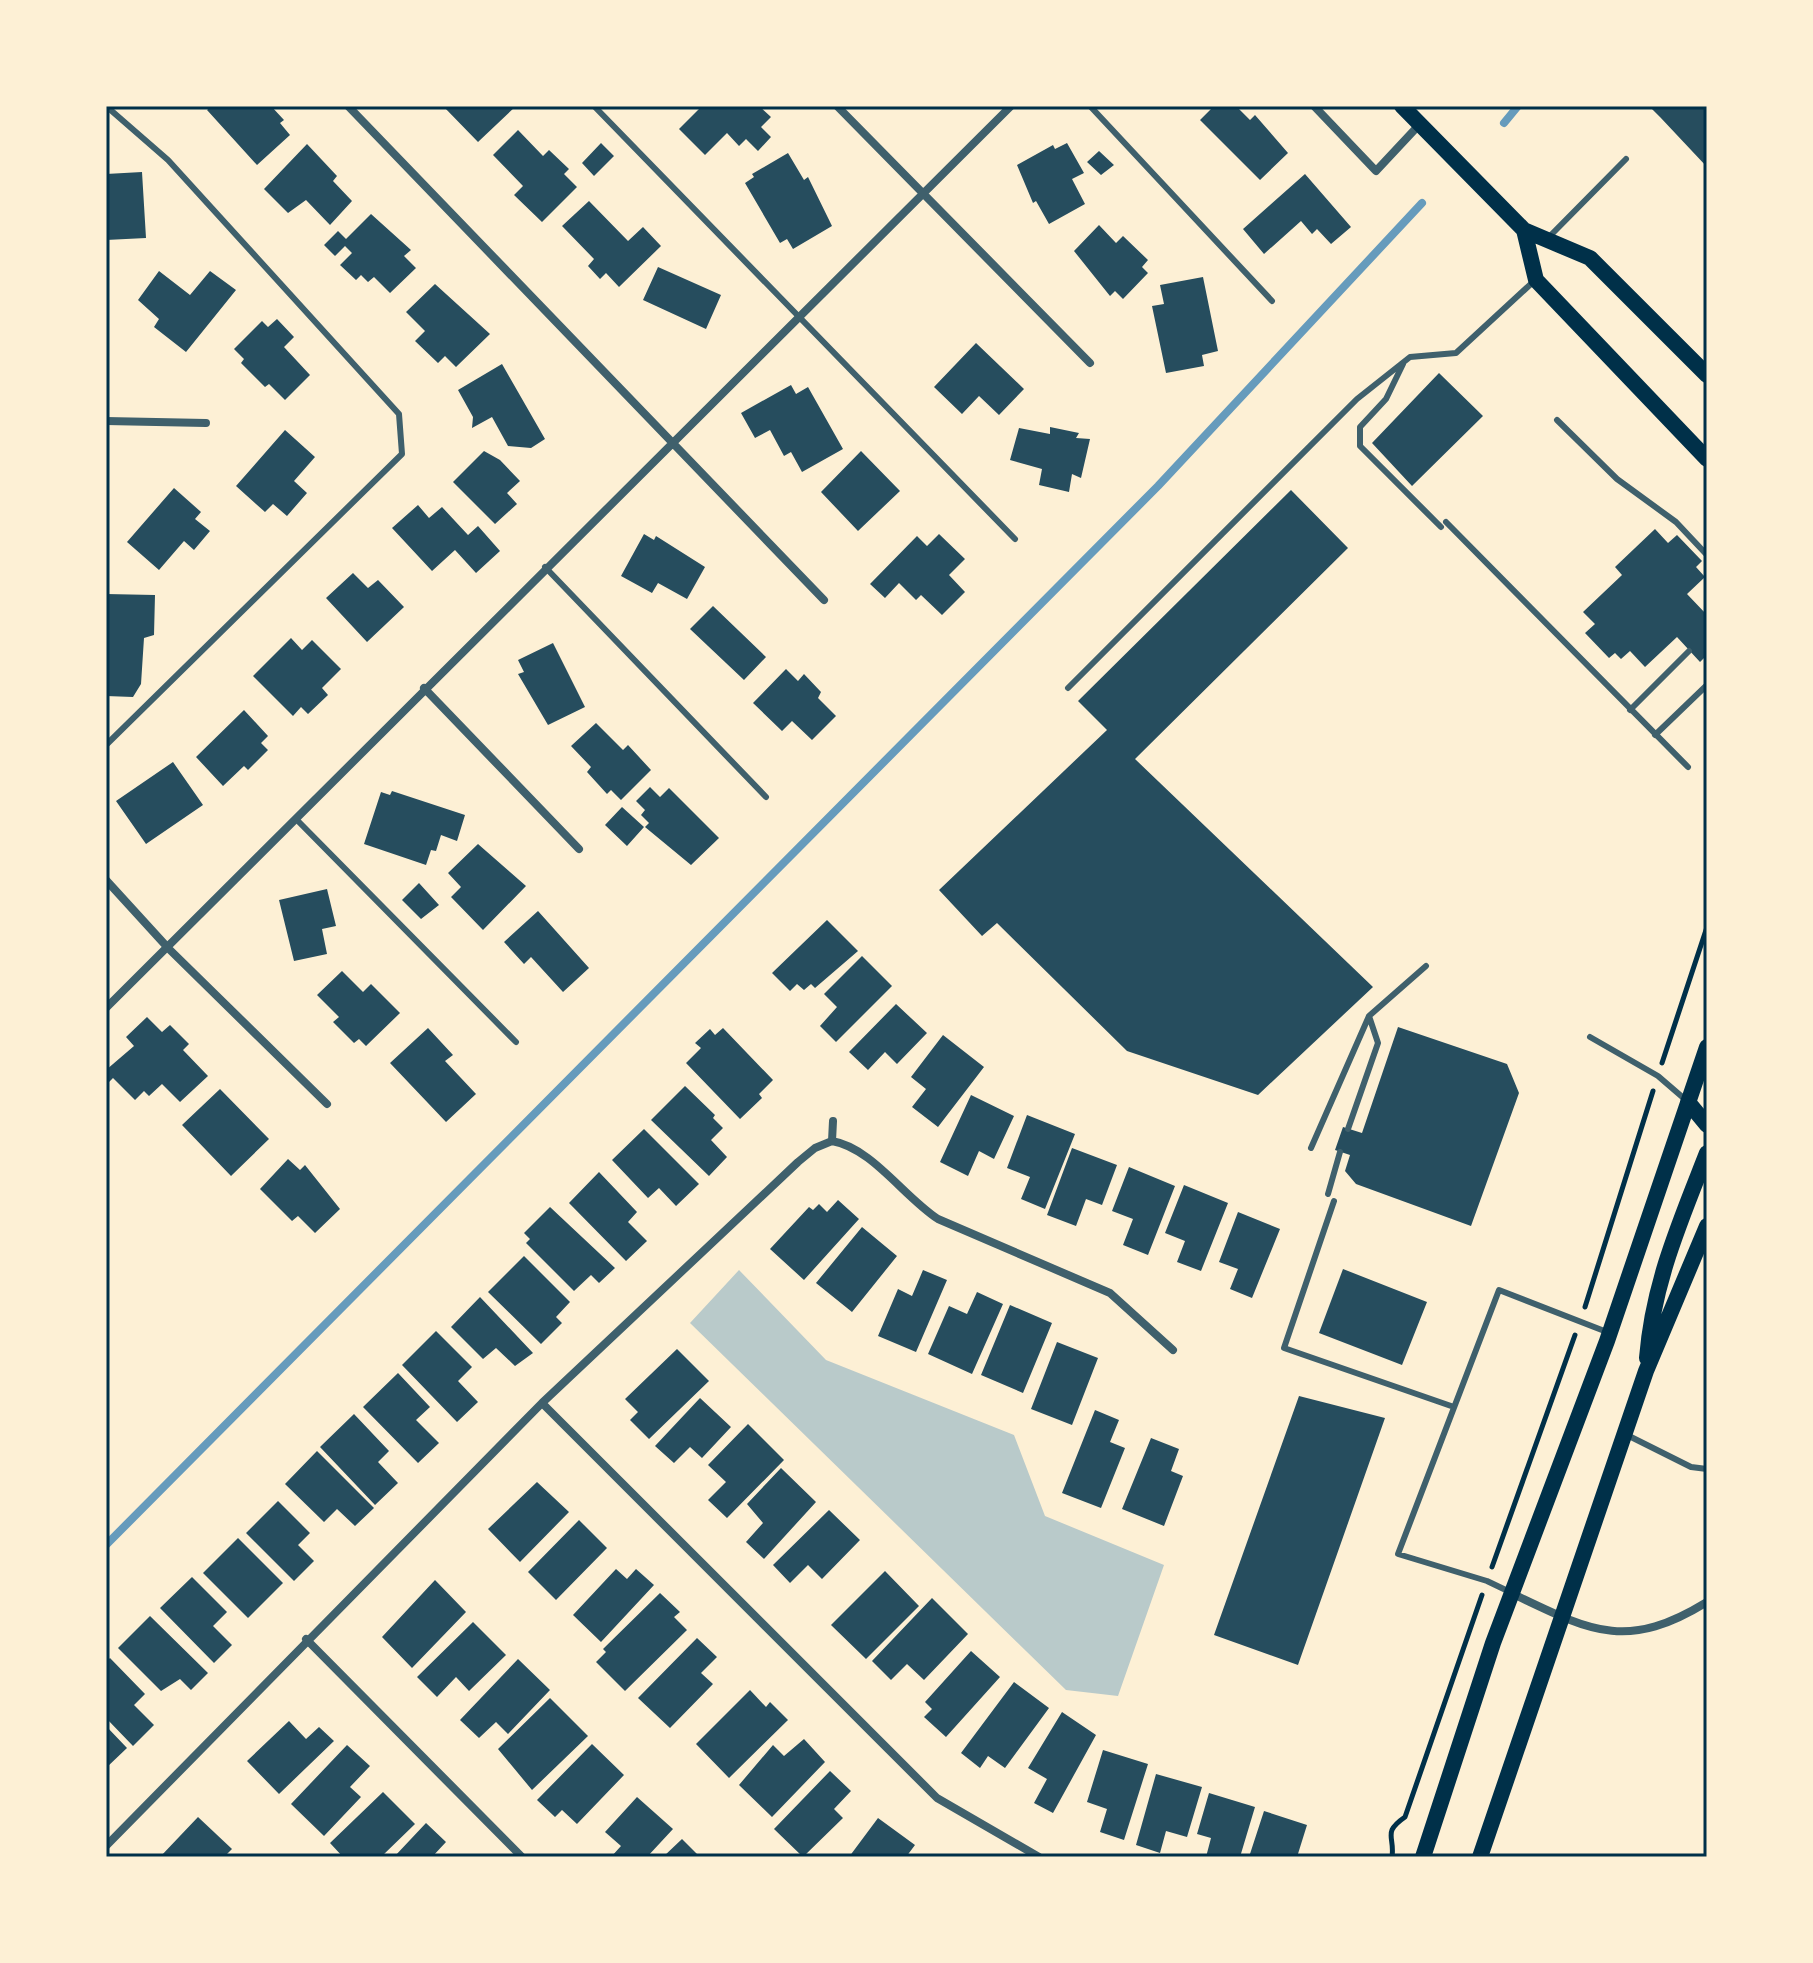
<svg xmlns="http://www.w3.org/2000/svg" width="1813" height="1963" viewBox="0 0 1813 1963" font-family="'Roboto Serif',serif">
<rect width="100%" height="100%" fill="#fdf0d5"/>
<path fill="#b9caca" d="M739,1270L826,1360L1014,1435L1045,1516L1164,1565L1118,1696L1066,1690L690,1323Z"/>
<g fill="none" stroke-linecap="round" stroke-linejoin="round">
<path stroke="#669bbc" stroke-width="8" d="M1504,123L1518,106
M106,1545L1158,486L1422,203"/>
</g>
<path fill="#264d5e" d="M212,106H271L284,120L280,123L290,135L257,165L207,110Z
M443,106H516L478,142Z
M702,106H759L771,117L761,127L771,137L758,151L746,139L739,146L727,133L705,155L679,129Z
M1214,106H1236L1250,120L1255,115L1288,153L1260,180L1200,120Z
M1649,106H1707V167L1660,117Z
M518,130L543,156L549,150L569,169L564,174L577,187L542,222L514,195L523,186L493,155Z
M601,143L614,156L594,176L582,163Z
M1067,143L1084,173L1072,179L1085,204L1049,224L1036,201L1033,203L1017,165L1053,145L1055,149Z
M307,144L337,176L333,181L352,201L330,225L306,200L288,213L264,189Z
M1099,151L1114,165L1101,175L1087,162Z
M788,153L804,180L808,177L832,226L793,249L787,239L780,243L745,183L754,177L752,174Z
M142,172L146,238L106,240V174Z
M1305,174L1351,227L1331,244L1317,229L1312,234L1301,221L1264,254L1243,229Z
M589,201L628,241L643,227L661,246L619,287L606,273L600,279L588,266L594,259L562,226Z
M371,214L411,250L404,256L416,268L390,293L374,277L368,282L361,275L356,280L340,265L352,253L345,246L335,256L324,245L338,231L346,239Z
M1099,225L1116,243L1123,236L1148,260L1142,267L1148,273L1123,299L1115,291L1110,296L1074,251Z
M658,267L721,295L706,329L643,300Z
M159,271L190,295L210,271L236,290L186,352L154,327L159,319L138,300Z
M1203,277L1218,351L1202,355L1204,366L1166,373L1152,306L1164,304L1160,285Z
M435,284L490,334L456,367L445,356L438,363L415,341L425,331L406,312Z
M277,319L294,337L284,347L310,375L285,400L269,384L265,387L241,363L244,359L234,349L262,321L268,327Z
M976,343L1024,389L999,415L979,396L962,414L934,387Z
M502,364L545,439L531,448L508,446L492,417L472,428L473,417L458,390Z
M1439,373L1483,416L1412,486L1372,443Z
M791,385L796,394L808,387L843,449L802,472L791,452L784,456L770,430L755,438L741,413Z
M1050,427L1079,433L1076,438L1090,439L1081,478L1072,474L1069,492L1039,485L1042,469L1010,460L1019,428L1050,434Z
M285,430L315,457L294,481L307,493L287,516L273,504L265,512L236,486Z
M484,451L500,460L520,481L507,493L517,504L495,524L453,482Z
M861,451L900,491L858,531L821,492Z
M174,488L201,512L195,519L210,531L194,550L184,541L159,570L127,542Z
M1291,490L1348,548L1135,759L1373,987L1258,1095L1127,1051L997,923L982,936L939,890L1107,730L1078,701Z
M418,505L429,518L442,507L468,535L478,526L500,551L476,573L455,550L432,571L392,528Z
M1655,529L1668,543L1677,535L1702,561L1696,567L1705,577L1687,594L1707,615V655L1700,662L1677,637L1645,667L1630,651L1621,659L1615,653L1609,658L1585,633L1595,624L1583,612L1622,575L1615,567Z
M644,534L654,540L656,536L705,567L687,599L658,583L652,593L621,576Z
M939,534L965,559L949,575L965,592L942,615L921,595L916,600L899,583L885,598L870,584L917,536L927,546Z
M353,573L368,588L378,580L404,607L367,642L326,598Z
M106,594L155,595L154,635L144,638L141,684L133,697L106,696Z
M713,606L766,657L744,680L690,629Z
M291,638L302,650L312,640L341,669L322,688L328,695L308,714L301,707L293,716L253,676Z
M553,643L585,707L548,725L518,674L524,672L518,660Z
M786,669L798,681L804,674L821,692L818,698L836,716L812,740L792,721L782,731L753,703Z
M244,710L268,736L261,743L268,750L248,770L244,766L223,786L196,757Z
M596,723L623,750L628,745L651,770L621,800L611,790L607,794L587,772L591,767L571,746Z
M173,762L203,805L146,844L116,801Z
M650,787L660,797L669,788L719,838L691,865L645,827L649,823L641,815L645,810L636,801Z
M392,791L465,815L457,841L441,835L436,851L431,850L426,865L364,844L381,792L390,795Z
M622,807L644,827L627,846L605,825Z
M478,844L526,886L483,930L451,897L461,887L448,873Z
M419,883L439,905L421,919L402,900Z
M327,889L336,926L322,929L327,954L294,961L279,900Z
M538,911L589,968L563,992L531,957L524,964L504,942Z
M827,920L858,951L815,988L811,984L804,990L797,984L790,991L772,973Z
M862,956L892,986L836,1042L820,1026L837,1007L824,994Z
M342,971L363,992L371,984L400,1013L366,1046L359,1039L354,1043L333,1022L339,1017L317,995Z
M896,1004L927,1033L897,1064L885,1052L868,1070L849,1052Z
M147,1017L162,1032L170,1025L189,1044L183,1050L208,1076L180,1102L162,1084L149,1096L144,1091L135,1100L113,1078L106,1085V1070L134,1046L126,1037Z
M1398,1027L1507,1064L1519,1093L1471,1226L1356,1184L1345,1171L1350,1155L1335,1150L1343,1127L1362,1133Z
M428,1028L453,1055L445,1061L476,1094L446,1122L390,1063Z
M723,1028L773,1080L759,1094L762,1098L740,1119L686,1063L701,1048L695,1043L710,1029L715,1035Z
M943,1035L984,1067L938,1127L912,1107L926,1089L911,1077Z
M685,1086L715,1115L713,1118L723,1128L711,1140L727,1157L709,1176L651,1120Z
M220,1089L269,1139L231,1176L182,1125Z
M971,1095L1014,1116L994,1159L979,1151L968,1176L940,1162Z
M1027,1115L1075,1134L1045,1209L1021,1199L1030,1177L1007,1168Z
M644,1129L699,1184L676,1206L659,1188L648,1198L612,1160Z
M1072,1148L1117,1165L1102,1205L1086,1199L1076,1226L1047,1215Z
M288,1159L300,1170L305,1165L340,1209L315,1233L298,1216L292,1221L260,1189Z
M1129,1167L1175,1186L1148,1255L1123,1245L1133,1219L1112,1211Z
M599,1172L637,1212L628,1222L647,1241L626,1261L569,1203Z
M1184,1185L1228,1203L1201,1271L1177,1262L1185,1241L1165,1233Z
M838,1200L859,1219L804,1280L770,1249L809,1207L813,1210L819,1204L827,1212Z
M550,1207L615,1268L599,1283L591,1275L574,1291L526,1243L530,1239L524,1233Z
M1238,1212L1280,1229L1252,1298L1230,1289L1238,1269L1219,1262Z
M862,1227L897,1256L852,1312L816,1283Z
M524,1256L570,1302L556,1317L562,1323L541,1344L488,1292Z
M1343,1269L1427,1302L1402,1365L1319,1333Z
M923,1270L947,1280L916,1352L878,1336L898,1289L912,1296Z
M977,1292L1003,1304L972,1374L928,1354L949,1306L967,1314Z
M480,1297L533,1353L515,1366L496,1348L483,1359L451,1327Z
M1010,1305L1052,1323L1023,1393L981,1375Z
M436,1331L472,1367L458,1381L478,1402L457,1422L402,1365Z
M1057,1342L1098,1358L1072,1425L1031,1409Z
M677,1349L709,1381L649,1439L630,1420L638,1412L625,1399Z
M398,1373L430,1407L416,1420L439,1443L418,1463L363,1407Z
M1299,1396L1385,1418L1298,1665L1214,1635Z
M700,1398L731,1427L702,1458L690,1447L674,1463L655,1446Z
M1095,1410L1119,1420L1110,1442L1125,1448L1101,1508L1062,1493Z
M354,1414L389,1451L378,1462L398,1483L375,1505L320,1447Z
M748,1424L784,1460L727,1518L708,1500L726,1482L708,1465Z
M1151,1438L1179,1449L1171,1471L1183,1476L1164,1526L1122,1509Z
M317,1451L374,1508L355,1526L337,1509L324,1522L285,1484Z
M781,1468L816,1502L764,1559L746,1542L763,1523L747,1504Z
M537,1482L569,1512L520,1562L488,1529Z
M278,1501L310,1533L298,1545L314,1561L294,1581L246,1533Z
M829,1510L860,1540L822,1579L808,1565L790,1583L773,1565Z
M579,1520L607,1548L556,1600L528,1572Z
M238,1538L283,1583L248,1618L203,1573Z
M616,1569L627,1579L636,1569L654,1585L601,1642L573,1615Z
M885,1571L919,1606L866,1659L831,1625Z
M192,1577L227,1612L213,1626L232,1645L214,1663L160,1608Z
M435,1580L466,1612L412,1668L382,1637Z
M660,1593L680,1612L674,1617L687,1630L625,1691L596,1662L606,1652L603,1649Z
M932,1598L968,1634L924,1680L907,1664L891,1680L872,1661Z
M150,1616L208,1673L191,1690L180,1679L161,1691L118,1648Z
M473,1622L506,1655L469,1691L456,1677L437,1697L417,1677Z
M697,1638L717,1657L701,1673L713,1684L670,1728L638,1698Z
M971,1651L1000,1677L946,1737L924,1717L932,1709L925,1702Z
M110,1658L145,1694L134,1705L154,1725L133,1746L106,1718V1662Z
M518,1659L550,1690L508,1734L496,1722L479,1738L460,1720Z
M1014,1682L1049,1708L1005,1768L988,1756L980,1768L961,1753Z
M750,1690L766,1707L770,1702L788,1720L729,1778L696,1744Z
M550,1698L588,1736L532,1790L498,1749Z
M1062,1712L1096,1735L1053,1813L1034,1803L1047,1779L1028,1768Z
M289,1721L306,1739L319,1727L334,1741L279,1794L247,1761Z
M106,1726L127,1748L106,1768Z
M804,1739L825,1762L772,1817L739,1785L773,1745L784,1756Z
M592,1744L624,1775L577,1824L562,1810L555,1817L537,1800Z
M347,1745L370,1766L350,1787L361,1797L324,1836L291,1804Z
M1103,1750L1148,1764L1124,1840L1100,1832L1107,1809L1087,1802Z
M830,1771L851,1791L834,1809L843,1818L803,1857L774,1829Z
M1156,1774L1202,1787L1187,1837L1166,1831L1160,1853L1136,1845Z
M383,1792L415,1824L381,1857H343L330,1843Z
M1209,1793L1255,1807L1240,1857H1206L1211,1838L1197,1834Z
M637,1797L673,1829L647,1857H611L621,1846L605,1832Z
M1264,1811L1307,1825L1297,1857H1249Z
M198,1817L232,1849L224,1857H160Z
M878,1818L915,1845L906,1857H849Z
M426,1823L446,1842L432,1857H394Z
M682,1839L700,1857H663Z"/>
<g fill="none" stroke-linecap="round" stroke-linejoin="round">
<path stroke="#003049" stroke-width="5" d="M1662,1063L1707,927
M1585,1307L1653,1091
M1492,1567L1575,1335
M1392,1857C1395,1836 1382,1833 1405,1817L1482,1595"/>
<path stroke="#3f606c" stroke-width="6" d="M106,106L168,160L399,414L402,454L106,745
M594,106L1015,539
M1090,106L1272,301
M1547,239L1626,159
M1403,364L1386,399L1360,427V446L1441,527
M1557,420L1617,479L1676,522L1707,555
M1446,522L1688,767
M545,567L766,797
M1068,688L1357,399L1410,357L1456,353L1533,282
M1630,710L1689,651
M1655,735L1707,685
M296,819L516,1042
M1590,1037L1658,1076L1687,1101
M1348,1129L1378,1043L1369,1016
M1311,1148L1369,1016L1426,966
M1328,1194L1340,1152
M1334,1201L1284,1348L1454,1407
M1627,1435L1691,1467L1707,1469
M1510,1592L1487,1581L1398,1554L1499,1290L1607,1332"/>
<path stroke="#3f606c" stroke-width="8" d="M348,106L824,600
M837,106L1090,363
M1314,106L1376,171L1419,125
M106,421L206,423
M424,688L579,849
M106,880L169,949L327,1104
M106,1008L1011,106
M833,1121L832,1141C872,1148 903,1196 938,1219L1110,1293L1173,1350
M542,1403L937,1798L1039,1857
M1513,1594C1592,1632 1627,1651 1707,1602
M306,1639L522,1857
M106,1846L542,1403L798,1162L815,1148L832,1141"/>
<path stroke="#003049" stroke-width="16" d="M1402,106L1524,230L1590,258L1707,375
M1524,230L1536,280L1707,459
M1688,1102L1707,1125
M1647,1358C1653,1283 1680,1222 1707,1153
M1423,1857L1493,1643L1607,1341L1707,1047
M1480,1857L1646,1371L1707,1226"/>
</g>
<rect width="1813" height="1963" fill="none" stroke="#fdf0d5" stroke-width="216"/>
<rect x="108" y="108" width="1597" height="1747" fill="none" stroke="#003049" stroke-width="3"/>
</svg>
